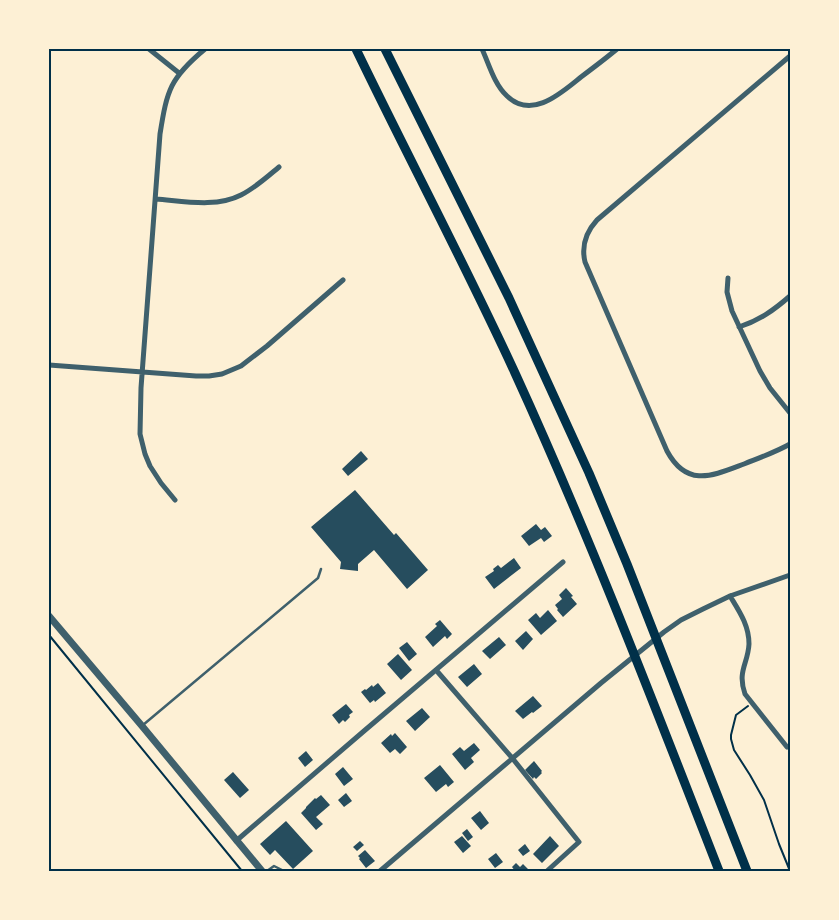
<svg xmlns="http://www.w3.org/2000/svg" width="839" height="920" viewBox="0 0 839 920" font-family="Raleway,sans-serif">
<rect width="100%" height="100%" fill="#fdf0d5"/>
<path fill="#264d5e" d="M361,451L368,459L348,476L342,469Z
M355,490L394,535L396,533L428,570L407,589L374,550L358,564V571L340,569L341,562L311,527Z
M536,524L541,530L545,527L552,536L544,542L541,538L529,546L521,536Z
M514,558L521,568L494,589L485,577L494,571L493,569L498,565L501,568Z
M566,588L573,596L571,597L577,604L563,617L557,610L558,609L555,605L562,599L559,595Z
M548,610L557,621L541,635L528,620L536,613L540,618Z
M440,620L452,634L447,639L445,636L433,647L425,637L437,626L435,624Z
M526,631L533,639L523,650L515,641Z
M499,637L506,645L490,659L482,651Z
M407,642L417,654L409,661L399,648Z
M398,654L412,670L401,680L387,664Z
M474,664L482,674L467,687L458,677Z
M378,683L386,693L375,702L374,700L370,703L361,692L365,689L366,690L372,685L373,687Z
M533,696L542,706L533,713L532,712L523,719L515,711Z
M346,704L353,712L349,715L350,717L345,722L343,720L339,724L332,715Z
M422,708L430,717L415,731L406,721Z
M395,733L407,747L400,754L395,749L390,753L381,743L391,734L392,736Z
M474,743L480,750L471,758L474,762L465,770L452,754L460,747L464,751Z
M306,751L313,760L305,767L298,758Z
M534,761L542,771L541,772L542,773L536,779L534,777L533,779L525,770Z
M440,765L454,782L448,787L446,784L436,792L424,778Z
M343,767L353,779L344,786L335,774Z
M233,772L249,790L240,798L224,780Z
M346,793L352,801L344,807L338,800Z
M321,795L330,805L316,817L323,824L316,830L301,813L306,808V807L315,798L316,799Z
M480,811L489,823L481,830L471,818Z
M286,821L313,851L293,869L275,850L270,855L260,844Z
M467,829L473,837L468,841L462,833Z
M462,836L471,846L463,853L454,842Z
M550,836L559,846L542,863L533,854Z
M360,841L364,845L357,851L353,847Z
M525,844L530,851L523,856L518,850Z
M365,850L375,861L366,868L359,859L360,858L358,856Z
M496,853L503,862L495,868L488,859Z
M516,863L520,867L523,864L530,871H515L512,867Z"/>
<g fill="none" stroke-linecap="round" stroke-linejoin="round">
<path stroke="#003049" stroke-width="2" d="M49,635L242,871
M748,706L736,715L731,735V739L734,750L750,775L764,800L779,844L790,871"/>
<path stroke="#3f606c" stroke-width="2.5" d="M143,725L318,578L321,569
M267,871L274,866L284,871"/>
<path stroke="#3f606c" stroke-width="5" d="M149,49L179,73
M482,49C489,64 494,84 507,96C532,120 561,93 581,77C593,68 605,59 617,49
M790,56L597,220C586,232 581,245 585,262L667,451C687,488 712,476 744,464C759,458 776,452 790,444
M156,199C183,201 216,208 241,195C255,188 267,177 279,167
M728,278L727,292L732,311L760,371L770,388L790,413
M739,327C760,320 774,310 790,296
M49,365L196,376H209L222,374L241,366L267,346L343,280
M175,500L161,483L150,466L145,454L140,434L141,388L160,134C167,90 170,78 205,49
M730,596C739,611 749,625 749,644C748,664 737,671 745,694L787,747
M436,670L513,759L579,842L547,871
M236,841L364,731L563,562
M380,871L601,683L664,632L681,620L703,609L730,596L790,575"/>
<path stroke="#3f606c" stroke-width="7" d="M49,616L142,726L262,871"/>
<path stroke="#003049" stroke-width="9" d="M356,49C408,157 465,264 515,373C590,537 654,704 719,871
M385,49L509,298L589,473L627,564L747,871"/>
</g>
<rect width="839" height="920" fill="none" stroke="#fdf0d5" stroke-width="100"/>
<rect x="50" y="50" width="739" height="820" fill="none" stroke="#003049" stroke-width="2"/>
</svg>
